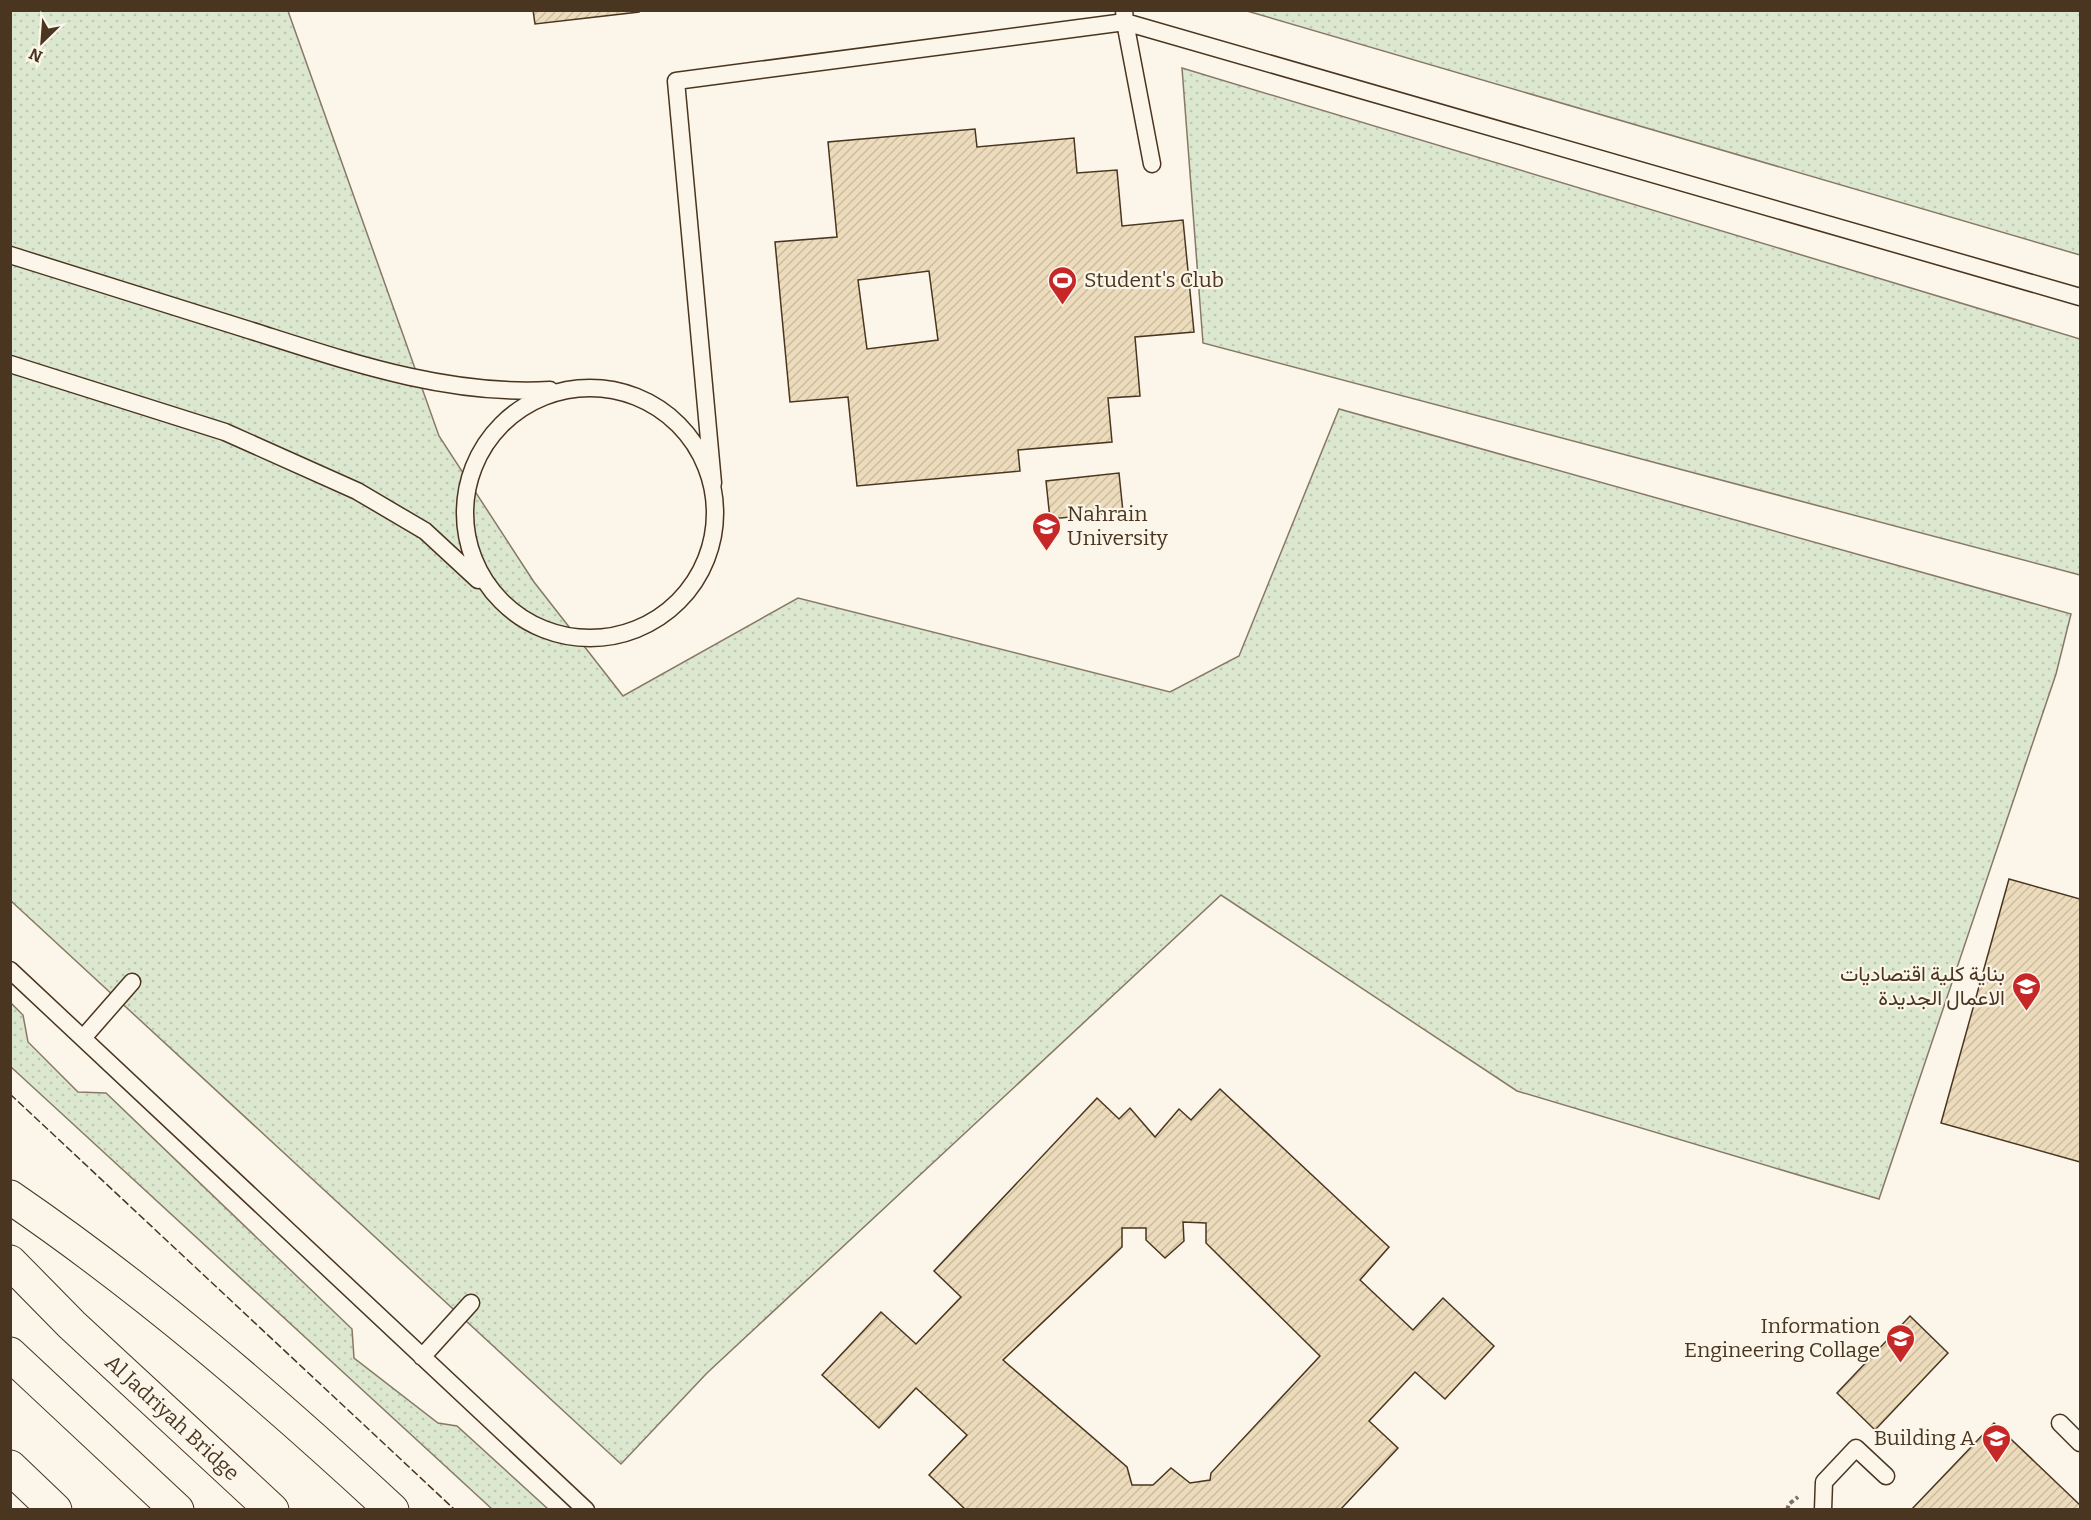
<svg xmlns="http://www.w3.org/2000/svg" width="2091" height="1520" viewBox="0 0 2091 1520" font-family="Bitter,Vazirmatn,serif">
<defs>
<pattern id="grass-dots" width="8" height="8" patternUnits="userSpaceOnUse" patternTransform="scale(1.5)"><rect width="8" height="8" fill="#dce7d0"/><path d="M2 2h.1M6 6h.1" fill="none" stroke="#bec7b2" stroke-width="1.8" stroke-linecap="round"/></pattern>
<pattern id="building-hatch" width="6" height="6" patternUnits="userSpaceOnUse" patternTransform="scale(1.5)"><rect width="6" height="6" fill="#ecdcbc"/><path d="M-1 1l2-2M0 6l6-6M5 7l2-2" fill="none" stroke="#ccbda1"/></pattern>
</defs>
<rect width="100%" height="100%" fill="#fbf6e9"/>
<path fill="url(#grass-dots)" stroke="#887966" stroke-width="1.5" d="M10,11H288L439,436L534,582L623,696L798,598L1170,692L1239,656L1339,409L2071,614L2056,674L1879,1199L1517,1091L1221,895L707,1373L621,1464L11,901Z
M1247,11H2080V255Z
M1182,68L2080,339V575L1203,343Z
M11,1003L23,1015L28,1042L78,1092L106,1093L352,1329L354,1358L438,1423L457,1426L548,1509H492L11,1067Z"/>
<path fill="url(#building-hatch)" stroke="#4a3520" stroke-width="1.5" fill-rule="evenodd" d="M533,10H639V12L535,24Z
M975,129L977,147L1074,138L1077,173L1117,170L1122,226L1183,220L1194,332L1135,337L1140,396L1108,398L1112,442L1018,450L1020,471L857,486L848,397L790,402L775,242L837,237L828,142ZM929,271L938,340L867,349L858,280Z
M1119,473L1123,512L1050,519L1046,481Z
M2009,879L2080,899V1162L1941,1123Z
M1220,1089L1389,1247L1360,1280L1413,1330L1443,1298L1494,1346L1445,1399L1415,1372L1369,1421L1398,1448L1340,1510H966L929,1475L967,1435L916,1388L879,1428L822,1375L881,1312L916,1344L961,1297L934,1271L1097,1098L1119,1119L1130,1108L1155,1137L1179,1109L1191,1120ZM1183,1222L1206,1223V1243L1320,1356L1211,1473L1210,1480L1190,1483L1171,1468L1153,1485H1132L1127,1467L1003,1360L1122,1247V1228H1146V1240L1165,1258L1184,1241Z
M1910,1316L1948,1353L1875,1430L1837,1393Z
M1994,1423L2080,1505V1510H1911Z"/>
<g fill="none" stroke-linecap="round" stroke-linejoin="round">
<defs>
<path id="service" d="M1124,10L1125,22L2080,297
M10,255C90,280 170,305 249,330C347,361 446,396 550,390
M10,364L225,432L357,491L425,531L478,580
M465 513a125 125 0 1 1 250 0a125 125 0 1 1-250 0Z
M713,483L676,81L1125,22L1152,164
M10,970L586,1510
M83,1038L132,982
M422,1357L471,1303
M2060,1423L2080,1443
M1823,1510L1824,1482L1856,1448L1886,1476"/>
<g id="primary">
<path d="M10,1197C146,1290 271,1398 392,1510"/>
<path id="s1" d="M10,1262L72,1325L272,1510"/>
<path d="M10,1354L177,1510"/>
<path d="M10,1467L55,1510"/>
</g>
</defs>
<use href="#service" stroke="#4a3520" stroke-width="19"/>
<use href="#primary" stroke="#4a3520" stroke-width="35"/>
<path stroke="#7f6f5c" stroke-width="4" stroke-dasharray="4.5 3" stroke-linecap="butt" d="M1787,1510L1789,1504L1798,1497"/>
<use href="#service" stroke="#fbf6e9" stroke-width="16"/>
<use href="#primary" stroke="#fbf6e9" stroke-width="33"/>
<path stroke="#4a3520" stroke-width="1.5" stroke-dasharray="8 3" stroke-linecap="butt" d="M10,1094L455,1510"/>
</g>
<defs>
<symbol id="stadium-pin" viewBox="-11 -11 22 30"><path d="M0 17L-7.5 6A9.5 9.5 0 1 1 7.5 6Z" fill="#c62828" stroke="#fbf6e9"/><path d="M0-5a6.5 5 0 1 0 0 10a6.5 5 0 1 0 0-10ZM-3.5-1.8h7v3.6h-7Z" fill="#fff"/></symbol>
<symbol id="university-pin" viewBox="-11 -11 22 30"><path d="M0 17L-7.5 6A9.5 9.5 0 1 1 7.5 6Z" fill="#c62828" stroke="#fbf6e9"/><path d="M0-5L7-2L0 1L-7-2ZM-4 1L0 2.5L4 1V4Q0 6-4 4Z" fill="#fff"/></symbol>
</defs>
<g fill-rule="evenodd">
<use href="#stadium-pin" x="1046" y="264" width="33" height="45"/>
<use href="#university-pin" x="1030" y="510" width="33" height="45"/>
<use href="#university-pin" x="2010" y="970" width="33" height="45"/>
<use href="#university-pin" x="1884" y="1322" width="33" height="45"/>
<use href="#university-pin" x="1980" y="1422" width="33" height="45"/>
</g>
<g text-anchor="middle" stroke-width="4.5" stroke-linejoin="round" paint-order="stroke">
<g font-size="21" fill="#4a3520" stroke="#fbf6e9" text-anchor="end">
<text x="1084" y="287" text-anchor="start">Student's Club</text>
<text x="1067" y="521" text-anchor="start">Nahrain<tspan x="1067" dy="24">University</tspan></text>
<text x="2005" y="981">بناية كلية اقتصاديات<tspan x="2005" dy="24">الاعمال الجديدة</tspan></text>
<text x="1880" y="1333">Information<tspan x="1880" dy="24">Engineering Collage</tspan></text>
<text x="1975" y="1445">Building A</text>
</g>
<g font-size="21" fill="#4a3520" stroke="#fbf6e9">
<text dy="7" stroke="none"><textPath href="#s1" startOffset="225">Al Jadriyah Bridge</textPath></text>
</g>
</g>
<rect width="2091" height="1520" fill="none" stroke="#4a3520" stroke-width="24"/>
<g transform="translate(42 42) rotate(205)" stroke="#fbf6e9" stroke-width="4.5" paint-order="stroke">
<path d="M0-4.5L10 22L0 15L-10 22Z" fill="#4a3520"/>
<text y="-9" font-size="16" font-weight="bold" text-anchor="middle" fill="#4a3520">N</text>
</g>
</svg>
